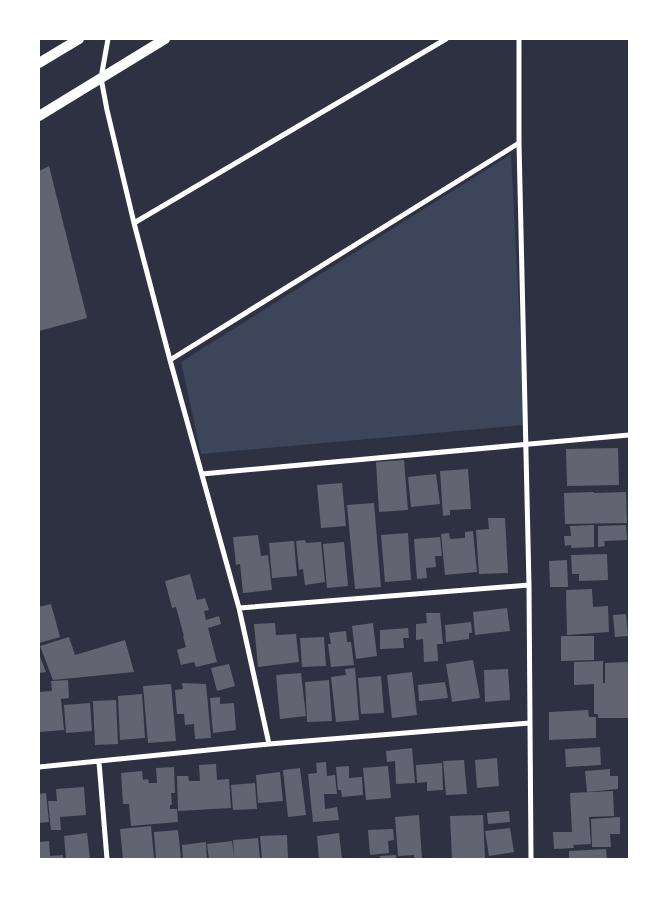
<svg xmlns="http://www.w3.org/2000/svg" width="668" height="898" viewBox="0 0 668 898" font-family="'Public Sans',sans-serif">
<rect width="100%" height="100%" fill="#2d3142"/>
<path fill="#3c4559" d="M511,154L525,425L201,454L181,362Z"/>
<path fill="#626471" d="M49,166L87,318L39,331V171Z
M618,448L619,485L567,486L566,449Z
M404,460L408,510L379,512L376,462Z
M468,469L471,509L450,510V515L443,516L440,471Z
M436,474L440,504L411,507L408,477Z
M342,483L346,526L321,528L317,485Z
M594,492V493L626,492L627,523L565,524L564,493Z
M374,503L381,587L355,589L347,505Z
M488,518H505L508,573L479,574L476,530L489,529Z
M594,525V547L571,548V545L565,546L564,536H571L570,526Z
M626,525L627,540L604,541L605,546L598,547V526Z
M473,531L477,572L445,575L441,534L449,533L450,539L465,538V532Z
M408,533L411,580L385,582L381,535Z
M258,535L261,556L268,555L272,590L243,593L240,564L236,565L233,537Z
M440,537L442,556H435L436,567L426,568L427,578L417,579L414,539Z
M305,540L306,543L321,542L325,582L305,585L303,569L299,570L296,541Z
M294,541L297,576L272,578L269,543Z
M344,542L348,586L327,588L323,544Z
M607,554L608,580L579,581V574H572L571,555Z
M567,560L568,587H550L549,561Z
M190,574L197,600L205,598L209,610L204,611L206,620L219,616L221,624L208,628L217,662L196,667L194,662L181,665L177,650L186,647L183,636H184L176,607L172,608L165,581Z
M592,589L593,607L608,606L609,632L567,635L566,590Z
M51,604L60,637L39,643V607Z
M507,608L510,631L475,635L473,612Z
M426,613H440L443,644H437L438,661L424,662L423,639L416,640V624L427,623Z
M626,614L628,636L615,637L613,615Z
M471,622L472,633H469V639L446,642L445,625Z
M275,623L276,635L296,634L299,662L258,667L254,624Z
M373,623L377,656L356,659L352,626Z
M408,628L409,638H403L404,648L380,649V630Z
M346,631L347,642H351L354,665L331,667L328,644H331L329,633Z
M561,636H594V660L561,661Z
M69,637L75,655L125,640L134,672L53,680L40,646Z
M324,637L326,666L302,667L300,638Z
M39,654L46,672L39,673Z
M473,660L480,698L452,702L446,664Z
M603,661V683H605V663L628,662L629,718H598V714H594V684L574,685V662Z
M229,664L235,686L217,691L211,668Z
M355,668L359,720L336,722L331,677L346,675L345,669Z
M508,669L510,700L485,702L484,670Z
M412,672L417,715L392,718L387,675Z
M301,673L306,716L280,719L276,675Z
M381,676L384,713L361,714L358,678Z
M68,680L69,698L61,699L64,730L40,732L39,692L52,691L51,681Z
M329,680L332,721L307,722L305,682Z
M445,682L448,698L419,701L418,685Z
M182,683L206,684L211,738L195,739L194,724L185,725L184,714H177L175,690L183,689Z
M171,684L176,741L148,743L143,686Z
M142,694L145,738L120,740L118,696Z
M220,697V704L234,703L236,730L213,733L210,698Z
M116,700L118,744L95,745L93,701Z
M90,703L92,731L66,733L64,705Z
M588,710L589,717H596V738L549,740V712Z
M600,747L601,765L566,767L565,749Z
M412,748L415,783L396,784L395,761L387,762L386,751Z
M497,758L499,786L477,788L475,760Z
M464,760L467,794L446,795L443,761Z
M326,762L327,776L335,775L337,794H324L325,809L337,807L339,820L313,822L308,774L317,773L316,763Z
M442,763L443,790L427,791V782L417,783L416,765Z
M216,764L217,780L229,779L231,808L178,811L177,776H188L189,781H200L199,765Z
M349,766V778L362,777L363,795L342,797L341,790H338L336,767Z
M388,766L391,798L366,800L363,768Z
M174,767L175,793H171L172,805H170V809H177L178,822L131,826L129,804H123L121,773L142,771L143,780L148,779L149,783H157L156,768Z
M300,768L306,815L288,817L283,770Z
M610,769V776H618V789L587,792L585,771Z
M280,772L283,801L258,803L256,775Z
M255,783L257,809L233,810L231,785Z
M84,787L86,815L60,817L61,830H51L48,801H57L56,789Z
M613,791L614,816L589,817L591,844L573,845L574,848L554,849L553,832H572L570,793Z
M46,793L49,822L39,823V794Z
M509,811L510,822L488,824L487,813Z
M419,815L422,859H414V855L398,856L395,817Z
M483,815L485,859H452L450,816Z
M620,817V834H610L611,847H592L591,819Z
M151,826L154,859H123L120,829Z
M510,828L514,852L489,856L485,831Z
M393,829L394,840L388,841L389,853L370,855L368,830Z
M178,830L181,859H156L154,832Z
M87,833L90,859H66L64,836Z
M339,833L342,859H319L317,836Z
M287,835L288,859H262L260,836Z
M258,838L260,859H209L207,844L232,841L234,858L233,840Z
M49,841L50,856L63,855V859H39V842Z
M206,842L207,859H183L182,845Z
M606,849L607,859H569V851Z
M396,855V859H380V856Z"/>
<g fill="none" stroke-linecap="round" stroke-linejoin="round">
<path stroke="#fff" stroke-width="5" d="M108,39L101,78L107,110L134,223L170,360L239,608L269,744
M519,39V143L529,585L531,859
M134,223L446,39
M170,360L519,143
M202,474L629,435
M239,608L529,585
M99,762L107,859
M39,767L269,744L530,723"/>
<path stroke="#fff" stroke-width="10" d="M39,63L79,39
M39,116L165,39"/>
</g>
<rect width="668" height="898" fill="none" stroke="#ffffff" stroke-width="80"/>
</svg>
